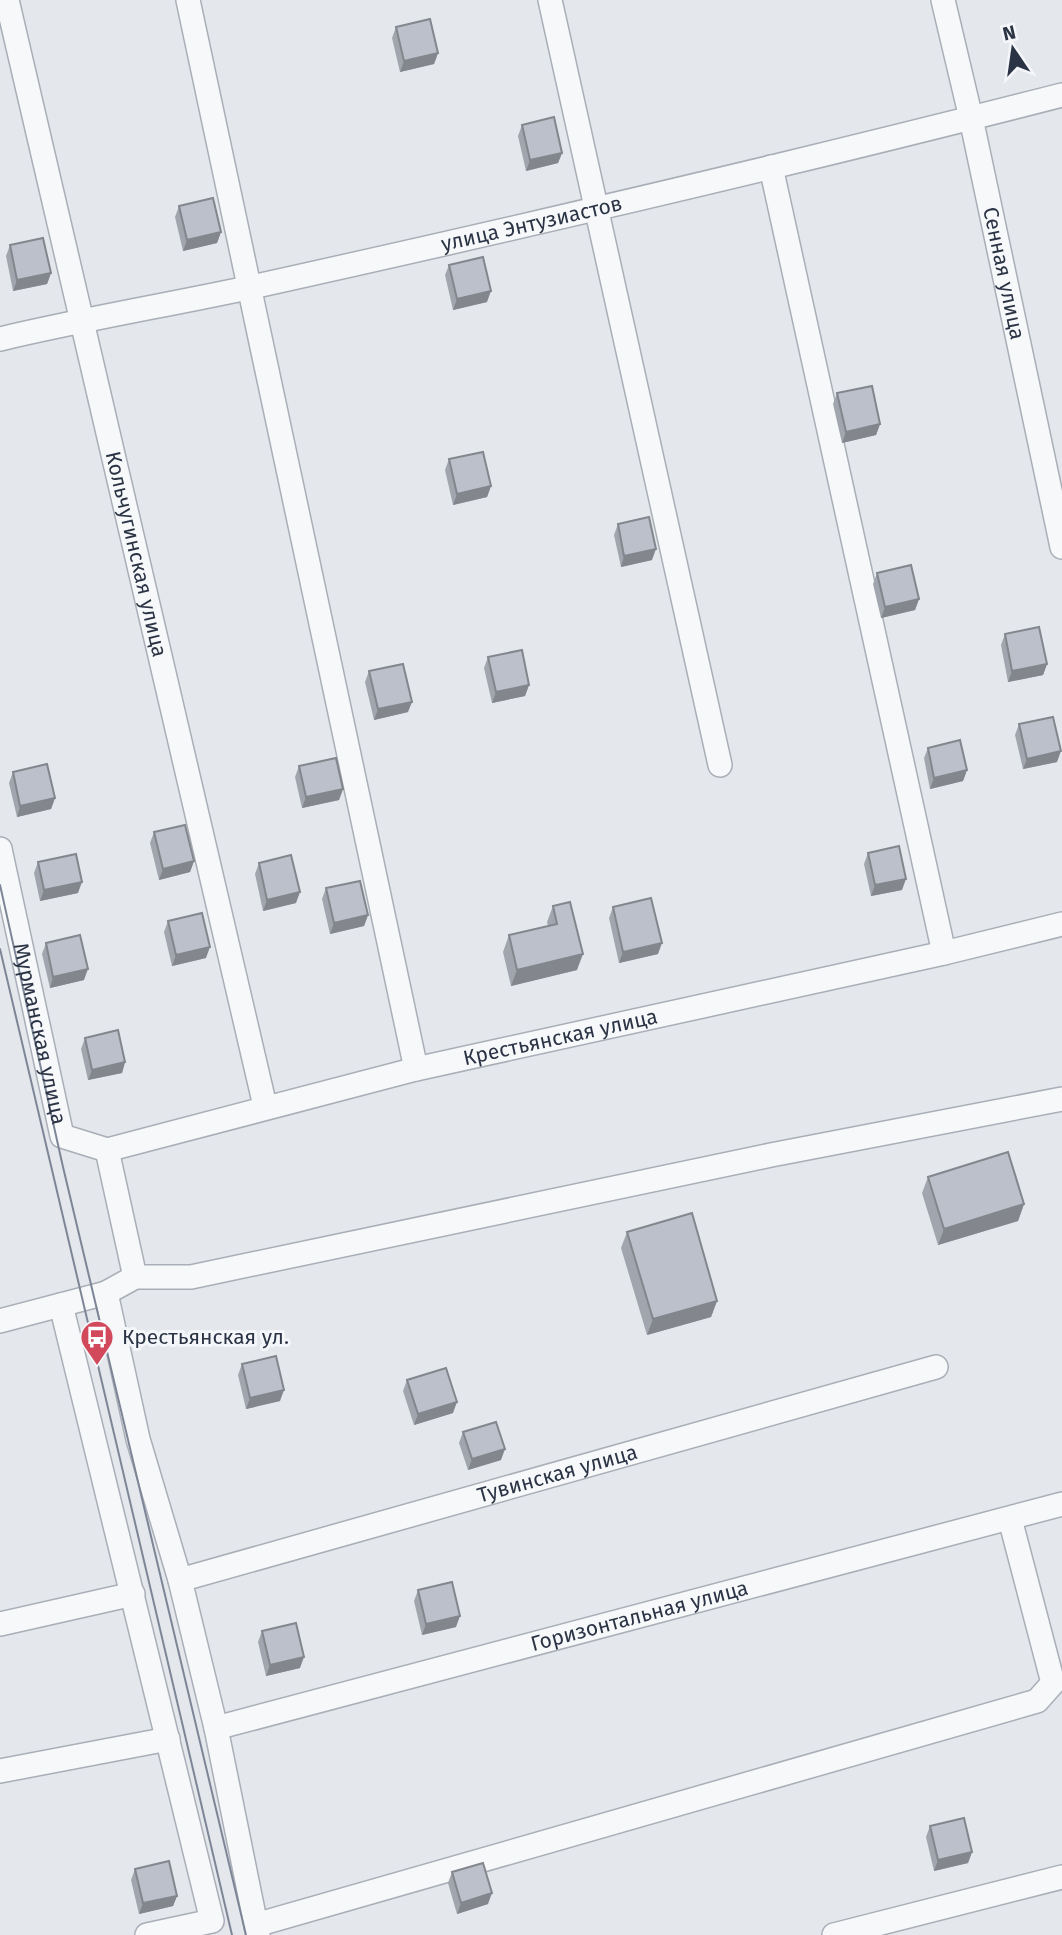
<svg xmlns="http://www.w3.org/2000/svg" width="1062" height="1935" viewBox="0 0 1062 1935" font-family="'Fira Sans',sans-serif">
<rect width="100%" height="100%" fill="#e4e7ec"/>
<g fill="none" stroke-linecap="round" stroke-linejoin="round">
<defs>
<g id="street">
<path id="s1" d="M7,0L265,1106"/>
<path d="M188,0L416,1069"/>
<path d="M550,0L720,765"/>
<path id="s2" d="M943,0L971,118L1062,547"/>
<path d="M771,167L944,953"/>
<path id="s3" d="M0,339C84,319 168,305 252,287C523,227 793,164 1062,95"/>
<path id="s4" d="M0,849L62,1136L107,1150L416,1069L944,953L1062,924"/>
<path d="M107,1150L135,1277"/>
<path d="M106,1293L138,1439L180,1580L216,1728L258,1935"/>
<path d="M61,1305L212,1921L147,1935"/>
<path d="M0,1321L106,1293L135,1277H191L771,1155L1062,1099"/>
<path id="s5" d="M180,1580L936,1367"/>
<path d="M0,1624L133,1594"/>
<path id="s6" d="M216,1728L1062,1504"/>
<path d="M0,1771L168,1739"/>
<path d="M256,1925L1037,1701L1053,1683L1010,1519"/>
<path d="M834,1935L1062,1877"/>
</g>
</defs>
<use href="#street" stroke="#a9aeb7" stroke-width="26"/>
<use href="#street" stroke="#f7f8fa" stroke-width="23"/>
<path stroke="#7d8696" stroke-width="2" d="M0,885L63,1167L246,1935
M0,949L232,1935"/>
</g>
<path fill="#a1a5ae" d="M396,27L438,53L434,64L400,72L392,38Z
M522,125L562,153L558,163L526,171L518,136Z
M179,206L221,232L217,243L183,251L175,217Z
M10,245L51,273L47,284L13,291L6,256Z
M449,265L487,302L453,310L445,275Z
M837,393L880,424L876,435L842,443L833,404Z
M449,459L491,486L487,497L453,505L445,470Z
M618,524L652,560L621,567L614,535Z
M877,573L919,599L915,610L881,618L873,584Z
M1005,634L1047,664L1043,675L1008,682L1001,645Z
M488,657L529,685L525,696L492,703L484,668Z
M369,671L408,712L374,720L365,682Z
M1019,724L1057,762L1023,769L1015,735Z
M928,748L967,770L963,781L930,789L924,758Z
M299,766L343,789L339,800L302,808L295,777Z
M13,772L55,798L51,809L17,817L9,783Z
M154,832L194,861L190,872L159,880L150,843Z
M868,853L902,890L871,896L864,864Z
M38,862L78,893L40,901L34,873Z
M259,863L296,903L263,911L255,874Z
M326,888L368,915L364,926L330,934L322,899Z
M553,906L577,970L511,986L503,952L509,935L548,926L547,922Z
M613,907L658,954L619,963L609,918Z
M168,921L206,958L172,966L164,932Z
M46,943L84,980L50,988L42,954Z
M85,1038L125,1062L122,1073L88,1080L81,1049Z
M928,1177L1024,1204L1018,1221L938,1245L922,1193Z
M627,1232L717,1301L711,1317L647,1335L621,1248Z
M242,1364L280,1401L246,1409L238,1375Z
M407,1380L453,1413L414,1425L403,1391Z
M463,1432L501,1460L468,1470L459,1443Z
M418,1590L456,1627L422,1635L414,1601Z
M262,1631L300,1668L266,1676L258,1642Z
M930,1826L972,1852L968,1863L934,1871L926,1837Z
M135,1869L177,1896L173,1906L139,1914L131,1880Z
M452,1872L488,1904L457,1914L448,1883Z"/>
<path fill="#83868d" d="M438,53L434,64L400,72L404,61Z
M562,153L558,163L526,171L530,160Z
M221,232L217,243L183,251L187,240Z
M51,273L47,284L13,291L17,280Z
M491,291L487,302L453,310L457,299Z
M880,424L876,435L842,443L846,432Z
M491,486L487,497L453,505L457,494Z
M656,549L652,560L621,567L624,556Z
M919,599L915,610L881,618L885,607Z
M1047,664L1043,675L1008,682L1012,671Z
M529,685L525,696L492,703L496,692Z
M412,702L408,712L374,720L378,709Z
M1061,751L1057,762L1023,769L1027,759Z
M967,770L963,781L930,789L934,778Z
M343,789L339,800L302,808L306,797Z
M55,798L51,809L17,817L20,806Z
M194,861L190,872L159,880L163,869Z
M906,879L902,890L871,896L875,885Z
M82,882L78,893L40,901L44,890Z
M300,892L296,903L263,911L267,900Z
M368,915L364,926L330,934L334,923Z
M662,943L658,954L619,963L623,952Z
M210,947L206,958L172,966L176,955Z
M583,954L577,970L511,986L517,970Z
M88,969L84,980L50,988L53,977Z
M125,1062L122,1073L88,1080L92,1070Z
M1024,1204L1018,1221L938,1245L944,1229Z
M717,1301L711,1317L647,1335L653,1319Z
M284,1390L280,1401L246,1409L250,1398Z
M457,1402L453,1413L414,1425L418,1414Z
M505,1449L501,1460L468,1470L472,1459Z
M460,1616L456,1627L422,1635L426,1624Z
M304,1657L300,1668L266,1676L270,1665Z
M972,1852L968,1863L934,1871L938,1860Z
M492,1893L488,1904L457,1914L461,1903Z
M177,1896L173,1906L139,1914L143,1903Z"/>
<path fill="#bbc0ca" stroke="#83868d" stroke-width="2" d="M430,19L438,53L404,61L396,27Z
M554,117L562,153L530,160L522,125Z
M213,198L221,232L187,240L179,206Z
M43,238L51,273L17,280L10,245Z
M483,257L491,291L457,299L449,265Z
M872,386L880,424L846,432L837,393Z
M483,452L491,486L457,494L449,459Z
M649,517L656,549L624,556L618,524Z
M911,565L919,599L885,607L877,573Z
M1039,627L1047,664L1012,671L1005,634Z
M522,650L529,685L496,692L488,657Z
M403,664L412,702L378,709L369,671Z
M1053,717L1061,751L1027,759L1019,724Z
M960,740L967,770L934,778L928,748Z
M336,758L343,789L306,797L299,766Z
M47,764L55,798L20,806L13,772Z
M185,825L194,861L163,869L154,832Z
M899,846L906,879L875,885L868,853Z
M76,854L82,882L44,890L38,862Z
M291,855L300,892L267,900L259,863Z
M360,881L368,915L334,923L326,888Z
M651,898L662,943L623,952L613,907Z
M570,902L583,954L517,970L509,935L557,924L553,906Z
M202,913L210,947L176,955L168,921Z
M80,935L88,969L53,977L46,943Z
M118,1030L125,1062L92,1070L85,1038Z
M1008,1152L1024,1204L944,1229L928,1177Z
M692,1213L717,1301L653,1319L627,1232Z
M276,1356L284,1390L250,1398L242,1364Z
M446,1368L457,1402L418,1414L407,1380Z
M496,1422L505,1449L472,1459L463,1432Z
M452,1582L460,1616L426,1624L418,1590Z
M296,1623L304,1657L270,1665L262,1631Z
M964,1818L972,1852L938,1860L930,1826Z
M169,1861L177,1896L143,1903L135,1869Z
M483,1863L492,1893L461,1903L452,1872Z"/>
<defs>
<symbol id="bus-pin" viewBox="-11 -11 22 30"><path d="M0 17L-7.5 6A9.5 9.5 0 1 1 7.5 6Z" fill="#d1495b" stroke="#f4f6f9"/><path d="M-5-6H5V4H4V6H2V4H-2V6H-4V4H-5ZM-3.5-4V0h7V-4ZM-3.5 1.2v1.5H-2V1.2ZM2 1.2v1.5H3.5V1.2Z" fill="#fff"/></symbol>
</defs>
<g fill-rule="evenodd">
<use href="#bus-pin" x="78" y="1318" width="38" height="52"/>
</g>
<g text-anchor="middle" stroke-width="6" stroke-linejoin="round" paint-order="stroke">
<g font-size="21" fill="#2b3445" stroke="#f4f6f9">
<text dy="7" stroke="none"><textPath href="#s3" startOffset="544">улица Энтузиастов</textPath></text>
<text dy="7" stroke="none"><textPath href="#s2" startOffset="280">Сенная улица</textPath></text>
<text dy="7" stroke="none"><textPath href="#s1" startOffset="569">Кольчугинская улица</textPath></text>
<text dy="7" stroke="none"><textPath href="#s4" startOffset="189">Мурманская улица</textPath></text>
<text dy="7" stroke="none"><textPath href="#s4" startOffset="808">Крестьянская улица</textPath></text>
<text dy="7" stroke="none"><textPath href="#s5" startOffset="392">Тувинская улица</textPath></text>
<text dy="7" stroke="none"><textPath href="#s6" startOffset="438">Горизонтальная улица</textPath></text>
</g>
<g font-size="21" fill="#2b3445" stroke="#f4f6f9" text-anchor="start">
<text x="122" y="1344">Крестьянская ул.</text>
</g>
</g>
<g transform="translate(1013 49) rotate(347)" stroke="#f4f6f9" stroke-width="5" paint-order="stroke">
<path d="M0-5L12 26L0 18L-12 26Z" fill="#2b3445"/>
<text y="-10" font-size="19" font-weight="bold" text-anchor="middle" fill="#2b3445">N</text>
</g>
</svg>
